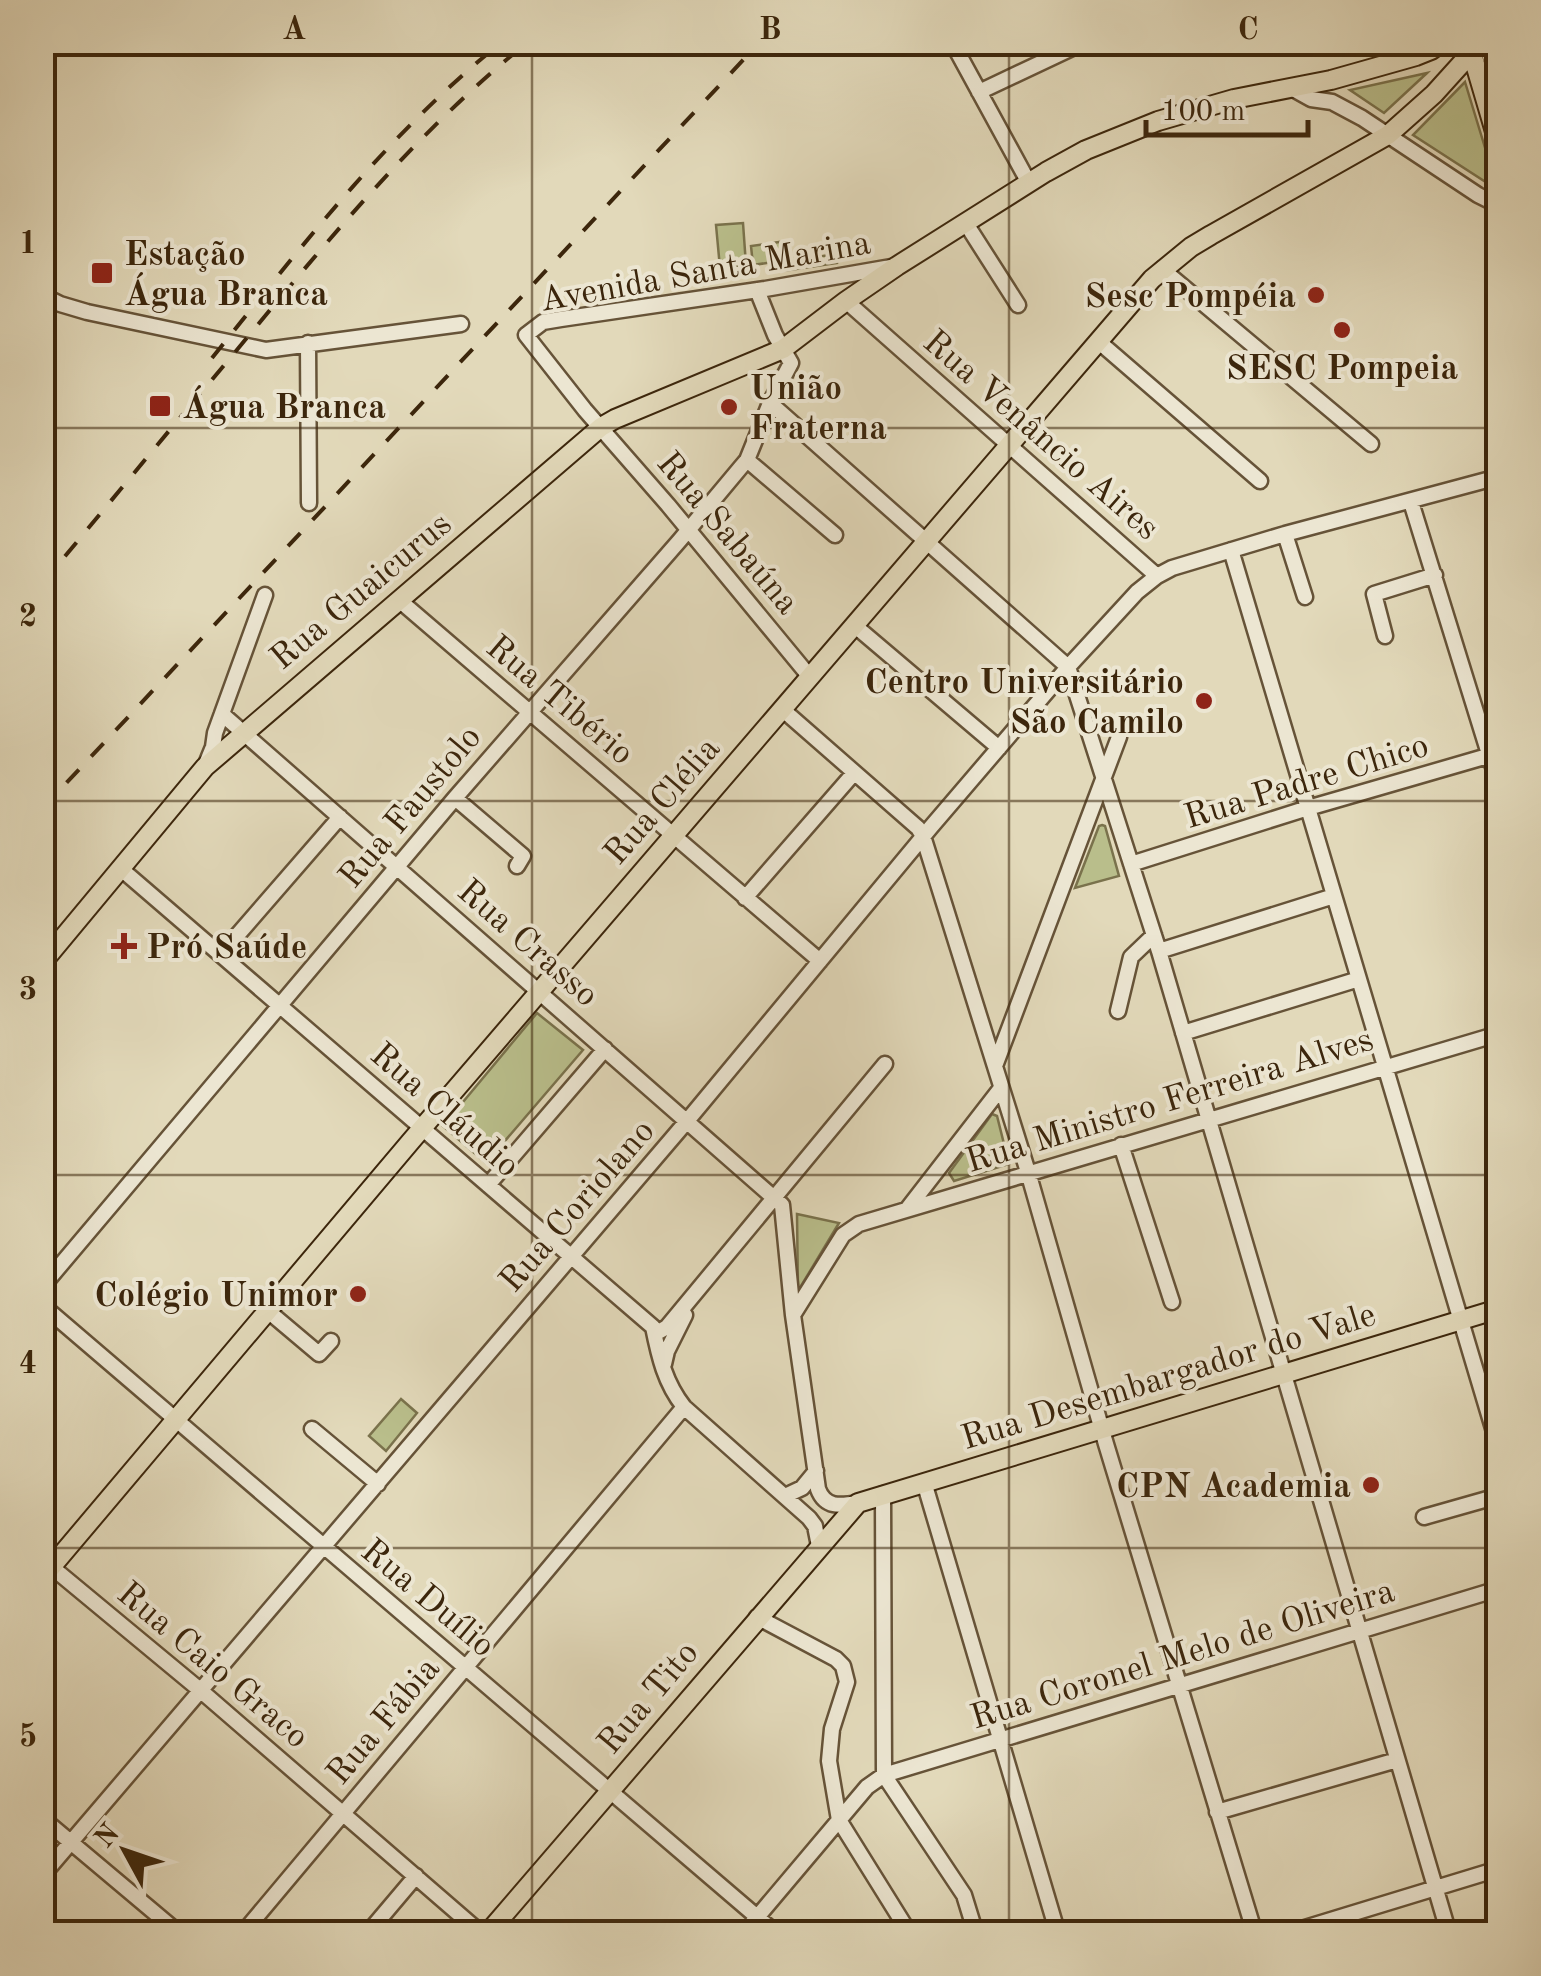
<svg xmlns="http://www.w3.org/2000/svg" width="1541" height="1976" viewBox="0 0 1541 1976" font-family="'Old Standard TT',serif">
<rect width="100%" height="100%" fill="#e2d9ba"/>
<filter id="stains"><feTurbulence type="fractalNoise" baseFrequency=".002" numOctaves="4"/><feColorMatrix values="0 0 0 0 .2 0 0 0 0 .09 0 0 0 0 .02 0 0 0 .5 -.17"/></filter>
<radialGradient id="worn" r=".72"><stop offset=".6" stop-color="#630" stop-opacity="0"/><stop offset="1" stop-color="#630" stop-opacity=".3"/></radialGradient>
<path fill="#b9be8b" stroke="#7a724c" stroke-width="2.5" d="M1427,73L1384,113L1350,90Z
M1465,82L1497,187L1495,188L1413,135Z
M743,223L746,265L720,268L716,225Z
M786,241L789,261L837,254V263L782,271L780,261L753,265L751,246Z
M1102,825L1105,826L1119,876L1075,888L1099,826Z
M537,1013L583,1050L486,1163L443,1126Z
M992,1114L997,1116L1009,1164L954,1181L949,1173Z
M797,1214L839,1223L798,1291Z
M401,1399L417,1413L386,1451L369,1436Z"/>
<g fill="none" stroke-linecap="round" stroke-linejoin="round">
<defs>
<path id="minor" d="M952,42L1029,183
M1293,89L1311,99L1332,102L1362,118L1478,195L1498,205
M979,92L1085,42
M965,222L1018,305
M1162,269L1371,444
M42,295L60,304L87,312L266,350L461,324
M846,301L1157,576
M1098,341L1260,481
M308,343L309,503
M770,403L1068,667L1159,951L1449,1934
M747,460L835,535
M1411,502L1498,783
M1285,534L1305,597
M1231,550L1498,1445
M399,600L820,961
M854,625L999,748
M1385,636L1374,594L1435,575
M810,677L668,505L585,410L526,335L543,322L561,319L765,289L891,267
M782,709L918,828L923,836L1028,1172L1106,1444L1255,1934
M222,714L782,1205L793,1315L818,1489C825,1508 840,1506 858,1503
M206,764L213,747L215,733L265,595
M455,798L523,856L517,866
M1131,864L1308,808L1498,753
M120,868L653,1327C659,1357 665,1383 684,1407L809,1518L815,1526L819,1546
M745,898L854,773
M1159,951L1334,896
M221,954L340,817
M1118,1011L1131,957L1154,935
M1183,1033L1359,979
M995,1066L1119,737
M1121,1145L1172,1302
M488,1185L605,1049
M908,1208L1001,1088
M42,1287L455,798L680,540L741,467L747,460L770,403L791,363L775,335L757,290
M42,1305L777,1934
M268,1311L319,1354L331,1341
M793,1315L843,1235L859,1224L1498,1034
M655,1334L667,1327L885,1064
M664,1364L667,1351L685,1315
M312,1429L378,1484
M924,1482L1058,1934
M883,1494L884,1775L964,1895L976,1934
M785,1496L802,1488L816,1471
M1424,1517L1498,1496
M42,1559L200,1690L482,1934
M757,1617L836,1659L843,1666L847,1682L832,1729L829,1761L839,1820L910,1934
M1217,1812L1397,1760
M42,1818L180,1934
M42,1876L687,1121L931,827L1068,667L1137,592L1157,576L1172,568L1285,534L1498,477
M242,1934L684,1407
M367,1934L416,1876
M743,1934L867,1787L884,1775L1498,1589
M1285,1934L1498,1869
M1495,1934L1498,1932"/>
<path id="major" d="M1488,42L1498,79
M1470,47L1498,142
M42,963L205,767L601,427L615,419L783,349L846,301L897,266L1046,172L1086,150L1158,121L1234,99L1331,80L1416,56L1431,50L1442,42
M42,1578L411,1141L1152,279L1191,247L1211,235L1388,135L1434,94L1481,42
M487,1934L858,1503L1498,1309"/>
</defs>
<use href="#minor" stroke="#665338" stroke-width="19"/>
<use href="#major" stroke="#3c260c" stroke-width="22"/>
<use href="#minor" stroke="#ece6d2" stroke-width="14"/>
<use href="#major" stroke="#e2d9ba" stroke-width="18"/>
<path stroke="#3c260c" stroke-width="4" stroke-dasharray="18 18" stroke-linecap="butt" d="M212,358C301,247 389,132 502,42
M189,407C296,281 398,146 528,42
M42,584L183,414
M42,809L760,42"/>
</g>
<path fill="none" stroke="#3c260c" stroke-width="2.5" stroke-opacity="0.55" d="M532,42V1934M1009,42V1934M42,428H1498M42,801H1498M42,1175H1498M42,1548H1498"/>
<g fill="#8f2418" stroke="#ece6d2" stroke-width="4">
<rect x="90" y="261" width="24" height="24" rx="5"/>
<circle cx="1316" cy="295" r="10"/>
<circle cx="1342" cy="330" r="10"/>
<rect x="148" y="394" width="24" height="24" rx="5"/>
<circle cx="729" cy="407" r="10"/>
<circle cx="1204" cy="701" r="10"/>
<path d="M119 931h10v10h10v10h-10v10h-10v-10h-10v-10h10z"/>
<circle cx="358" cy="1294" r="10"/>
<circle cx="1371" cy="1485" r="10"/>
</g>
<g text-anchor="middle" stroke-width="8" stroke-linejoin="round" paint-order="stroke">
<g font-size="35" font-weight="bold" fill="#3c260c" stroke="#ece6d2" text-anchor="start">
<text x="124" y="265">Estação<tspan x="124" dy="40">Água Branca</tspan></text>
<text x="1296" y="307" text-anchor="end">Sesc Pompéia</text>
<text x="1342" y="379" text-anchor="middle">SESC Pompeia</text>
<text x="749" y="399">União<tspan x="749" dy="40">Fraterna</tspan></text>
<text x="182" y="418">Água Branca</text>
<text x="1184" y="693" text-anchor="end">Centro Universitário<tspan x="1184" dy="40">São Camilo</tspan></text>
<text x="146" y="958">Pró Saúde</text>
<text x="338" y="1306" text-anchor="end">Colégio Unimor</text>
<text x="1351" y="1497" text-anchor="end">CPN Academia</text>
</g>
<g font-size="35" fill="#3c260c" stroke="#ece6d2">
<text transform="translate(705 270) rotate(-10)" y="12">Avenida Santa Marina</text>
<text transform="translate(1042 434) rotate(41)" y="12">Rua Venâncio Aires</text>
<text transform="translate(729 532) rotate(50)" y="12">Rua Sabaúna</text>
<text transform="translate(360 590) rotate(-40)" y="12">Rua Guaicurus</text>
<text transform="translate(561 699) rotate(40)" y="12">Rua Tibério</text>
<text transform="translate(1306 780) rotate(-17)" y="12">Rua Padre Chico</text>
<text transform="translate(661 800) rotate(-49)" y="12">Rua Clélia</text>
<text transform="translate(409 806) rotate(-50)" y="12">Rua Faustolo</text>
<text transform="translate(529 942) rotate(41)" y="12">Rua Crasso</text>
<text transform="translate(1169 1099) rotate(-17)" y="12">Rua Ministro Ferreira Alves</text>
<text transform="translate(446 1109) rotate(41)" y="12">Rua Cláudio</text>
<text transform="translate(576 1205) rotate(-49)" y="12">Rua Coriolano</text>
<text transform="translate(1168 1375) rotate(-17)" y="12">Rua Desembargador do Vale</text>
<text transform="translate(429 1597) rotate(40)" y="12">Rua Duílio</text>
<text transform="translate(1182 1653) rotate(-17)" y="12">Rua Coronel Melo de Oliveira</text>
<text transform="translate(214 1664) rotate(40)" y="12">Rua Caio Graco</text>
<text transform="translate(647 1697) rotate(-50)" y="12">Rua Tito</text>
<text transform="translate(382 1720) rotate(-50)" y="12">Rua Fábia</text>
</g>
</g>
<rect width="1541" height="1976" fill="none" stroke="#e2d9ba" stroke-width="110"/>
<g transform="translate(125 1851) rotate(310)" stroke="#ece6d2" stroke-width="8" paint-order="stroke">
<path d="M0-8L18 38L0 25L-18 38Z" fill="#3c260c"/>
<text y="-15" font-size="28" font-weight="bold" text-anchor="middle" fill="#3c260c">N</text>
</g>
<path d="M1146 120v15h162v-15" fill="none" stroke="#3c260c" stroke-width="5"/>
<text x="1161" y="120" font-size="30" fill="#3c260c" stroke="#ece6d2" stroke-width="8" paint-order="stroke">100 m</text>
<rect x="55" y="55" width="1431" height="1866" fill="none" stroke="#3c260c" stroke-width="4"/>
<g font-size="32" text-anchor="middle" font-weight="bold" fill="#3c260c">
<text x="294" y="39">A</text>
<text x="770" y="39">B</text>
<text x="1248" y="39">C</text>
<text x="28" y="253">1</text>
<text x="28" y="626">2</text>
<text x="28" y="999">3</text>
<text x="28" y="1373">4</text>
<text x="28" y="1746">5</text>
</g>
<rect width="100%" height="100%" filter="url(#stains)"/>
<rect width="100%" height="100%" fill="url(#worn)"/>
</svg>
